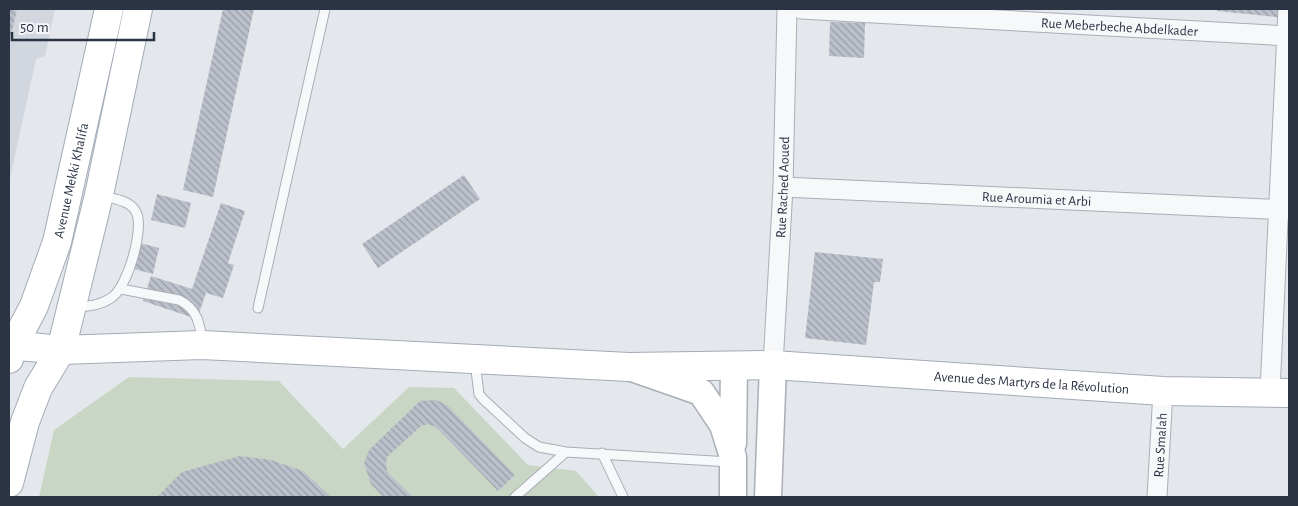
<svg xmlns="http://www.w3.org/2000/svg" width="1298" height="506" viewBox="0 0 1298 506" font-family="'Alegreya Sans',sans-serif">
<defs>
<pattern id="building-back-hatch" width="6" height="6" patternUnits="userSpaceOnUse" patternTransform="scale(1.25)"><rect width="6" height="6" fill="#bbc0ca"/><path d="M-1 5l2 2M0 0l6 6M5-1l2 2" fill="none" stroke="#989da6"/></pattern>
</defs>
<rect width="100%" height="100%" fill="#e4e7ec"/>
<path fill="#d2d6de" d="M9,9H55L45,56L36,59L9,183Z"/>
<path fill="#c9d6c5" d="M129,377L279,381L343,449L409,387L454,388L528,465L576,471L599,497H39L54,430Z"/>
<path fill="url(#building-back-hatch)" d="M9,9H17L10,40H9Z
M223,9H254L213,197L183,190Z
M1217,9H1288L1286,18L1217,11Z
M830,22L865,23L864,58L829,56Z
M464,175L480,199L378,268L362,244Z
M157,194L191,203L185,228L151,220Z
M221,203L245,211L228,263L234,265L223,298L206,293L197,319L143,301L151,276L192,289Z
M140,243L159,248L153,274L134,269Z
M815,252L883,259L880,282H874L866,345L805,338Z
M436,400L447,405L515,475L498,491L440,431L434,426L427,424L421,426L387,457L386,463L387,471L390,475L413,497H384L371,484L364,463L369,450L420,401Z
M240,456L271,460L303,471L331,497H157L182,472Z"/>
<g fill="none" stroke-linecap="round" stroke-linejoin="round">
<defs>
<path id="lane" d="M121,289L179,300C197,309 200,323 202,342
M74,307C88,306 99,306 111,298C127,289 145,228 136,212C130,200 114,199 102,196
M258,308L325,9
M475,362L479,394L483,399L525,438L539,447L566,452L730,462
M602,453L623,497
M515,497L566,452"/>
<g id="street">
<path id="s1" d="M801,9L1289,36"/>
<path id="s2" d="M783,187L1289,210"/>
<path id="s3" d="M773,365L783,187L787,9"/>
<path d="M1270,392L1288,9"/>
<path id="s4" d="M1157,497L1163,391"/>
</g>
<path id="secondary" d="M632,368L701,392L723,425L733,457V497
M733,443L734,366
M768,497L773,365"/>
<g id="primary">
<path id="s5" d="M9,345L61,350L202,345L629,367L773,365L1163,391L1289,393"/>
<path id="s6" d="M9,359L13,346L34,306L57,242L109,9"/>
<path d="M9,483L25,422L38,388L61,350L99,195L138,9"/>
</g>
</defs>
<use href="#lane" stroke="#a9aeb7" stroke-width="11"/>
<use href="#street" stroke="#a9aeb7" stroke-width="21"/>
<use href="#secondary" stroke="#a9aeb7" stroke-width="29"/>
<use href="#primary" stroke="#a3abb8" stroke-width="30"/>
<use href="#lane" stroke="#f7f8fa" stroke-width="9"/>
<use href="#street" stroke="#f7f8fa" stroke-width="19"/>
<use href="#secondary" stroke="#fff" stroke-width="26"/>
<use href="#primary" stroke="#fff" stroke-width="28"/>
</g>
<g text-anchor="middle" stroke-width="4.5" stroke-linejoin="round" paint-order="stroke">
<g font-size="14" fill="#2b3445" stroke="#f4f6f9">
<text dy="5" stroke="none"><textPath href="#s1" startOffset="319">Rue Meberbeche Abdelkader</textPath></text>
<text dy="5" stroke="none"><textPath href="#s6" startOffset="190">Avenue Mekki Khalifa</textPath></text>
<text dy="5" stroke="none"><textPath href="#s3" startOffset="178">Rue Rached Aoued</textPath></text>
<text dy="5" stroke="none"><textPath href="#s2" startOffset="254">Rue Aroumia et Arbi</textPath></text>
<text dy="5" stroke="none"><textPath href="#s5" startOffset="1024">Avenue des Martyrs de la Révolution</textPath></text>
<text dy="5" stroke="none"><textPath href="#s4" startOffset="52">Rue Smalah</textPath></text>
</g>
</g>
<rect width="1298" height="506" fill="none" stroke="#2b3445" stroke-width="20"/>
<path d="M12 32v8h142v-8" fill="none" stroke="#2b3445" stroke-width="2.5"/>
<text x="20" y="32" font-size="15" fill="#2b3445" stroke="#f4f6f9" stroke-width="4" paint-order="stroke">50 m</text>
</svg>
